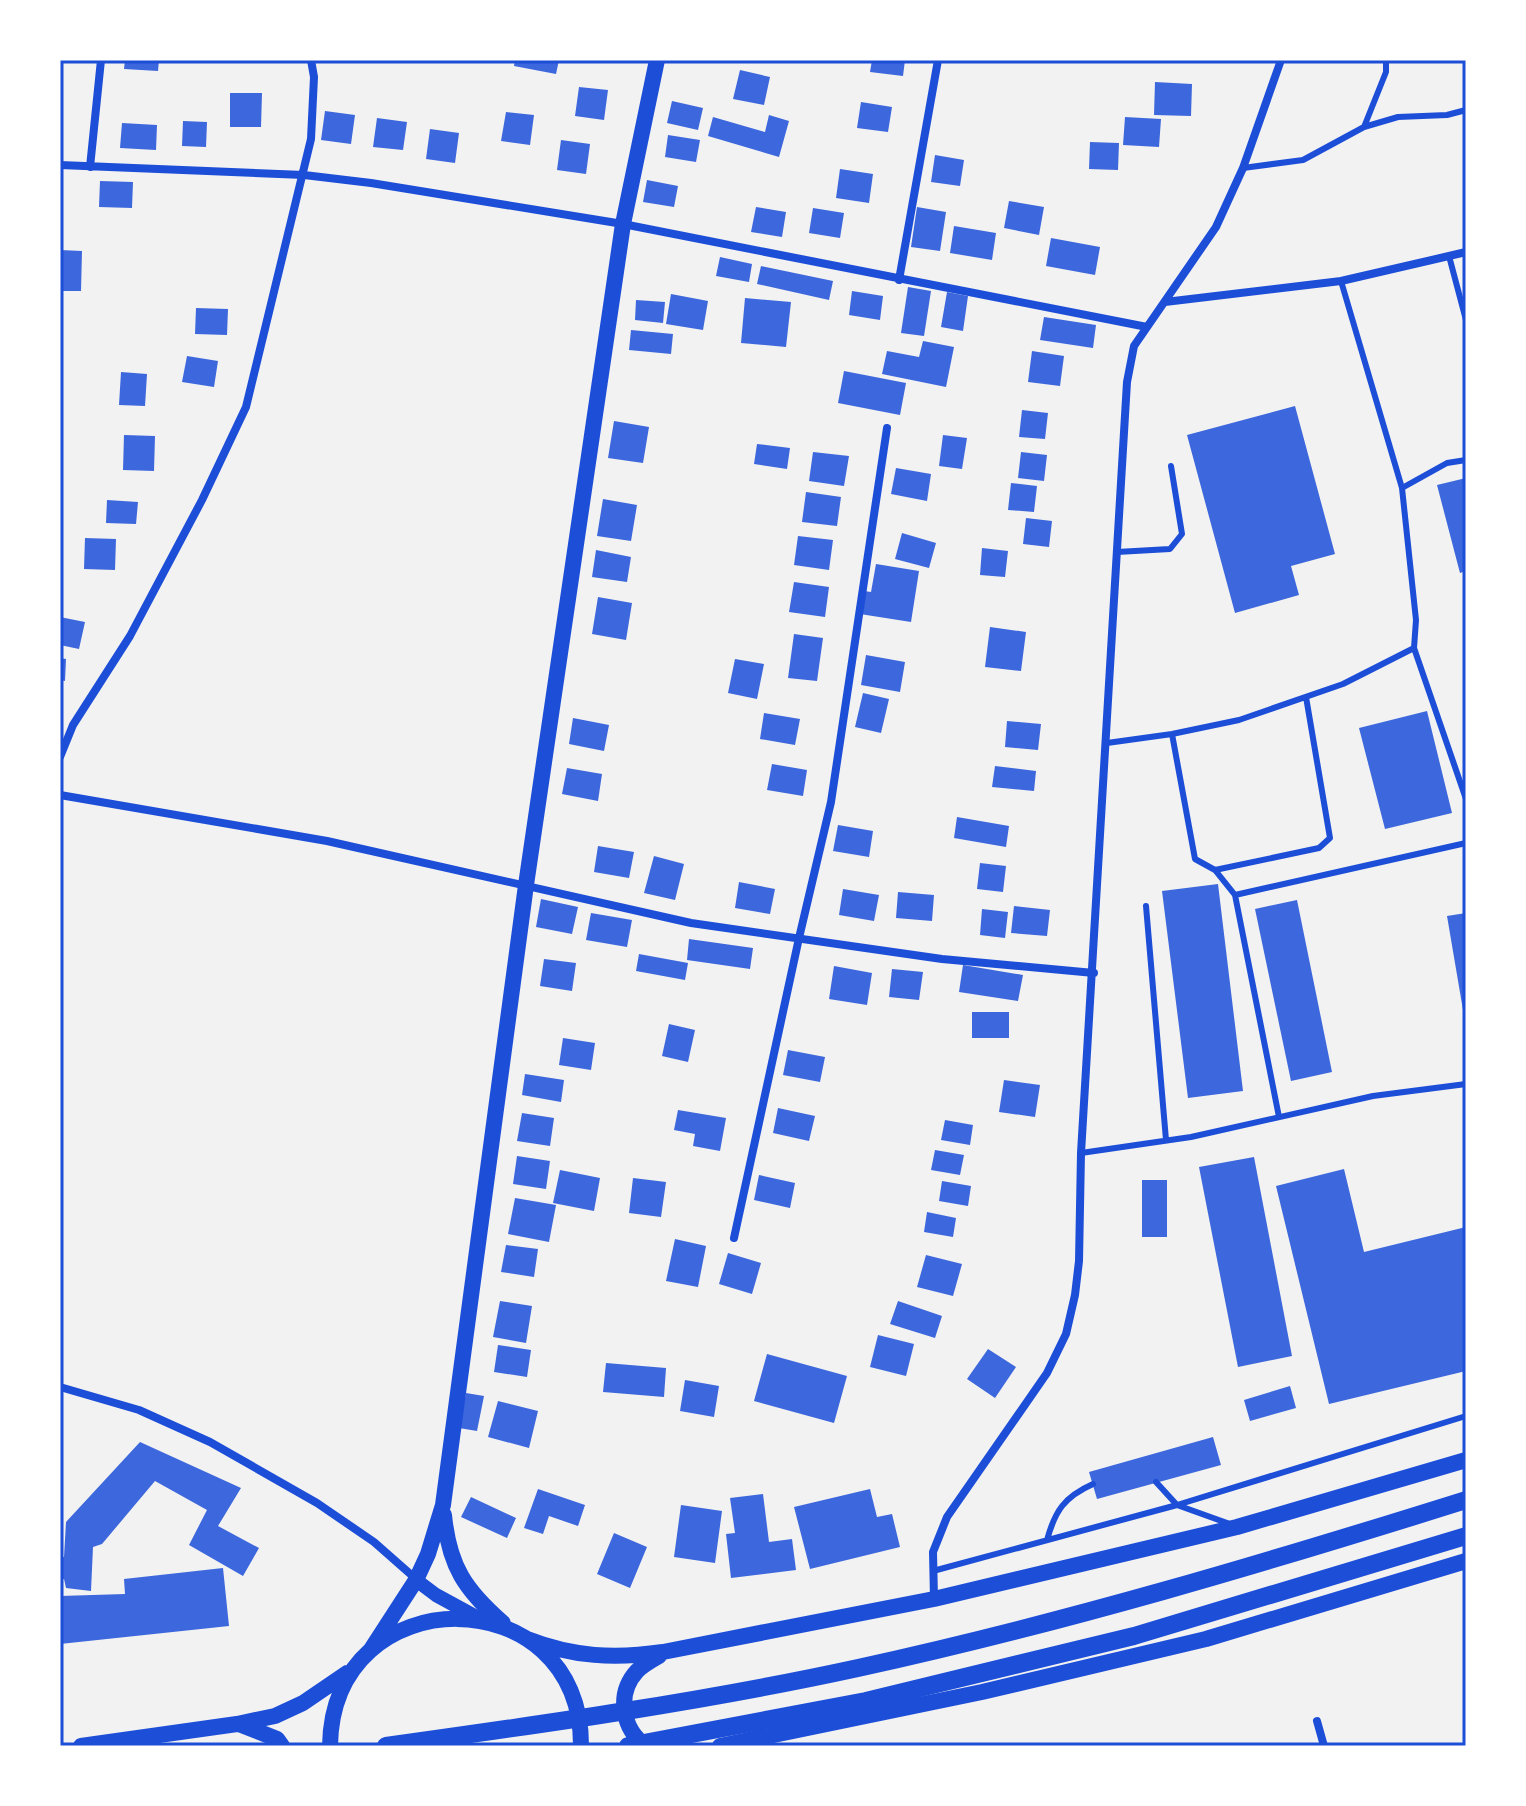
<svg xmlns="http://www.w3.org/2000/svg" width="1526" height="1806" viewBox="0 0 1526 1806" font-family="Barlow,sans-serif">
<rect width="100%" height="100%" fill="#f2f2f2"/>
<path fill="#3d67dc" d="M125,60H159L158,71L124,69Z
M515,60H559L556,74L514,66Z
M872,60H905L903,76L870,72Z
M740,70L770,77L764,105L733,99Z
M1155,82L1192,84L1191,116L1154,115Z
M579,87L608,90L604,120L575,116Z
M230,93H262L261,127H230Z
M672,101L703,108L698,130L667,123Z
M861,102L892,107L888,132L857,128Z
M325,111L355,115L351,144L321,140Z
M506,112L534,115L530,145L501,141Z
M769,115L789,121L779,157L708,136L713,117L765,132Z
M1125,117L1161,119L1159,147L1123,145Z
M377,118L407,122L403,150L373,147Z
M183,121L207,122L206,147L182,146Z
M122,123L157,125L156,150L120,148Z
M430,129L459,133L455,163L426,159Z
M668,135L700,140L696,162L665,157Z
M561,140L590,144L586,174L557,170Z
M1090,142L1119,143L1118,170L1089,169Z
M935,155L964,160L960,186L931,182Z
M840,169L873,174L869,203L836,198Z
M647,180L678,186L674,207L643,202Z
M100,181L133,182L132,208L99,207Z
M1009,201L1044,207L1039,235L1004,228Z
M756,207L786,212L782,237L751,232Z
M917,207L946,212L940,251L911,247Z
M813,208L844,213L840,238L809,233Z
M954,226L996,233L992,260L950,253Z
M1051,238L1100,247L1095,275L1046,266Z
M60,250L82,251L81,291H60Z
M720,257L752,264L749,282L716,276Z
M761,266L833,281L829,300L757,284Z
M908,287L931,291L924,336L901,333Z
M852,291L883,296L880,320L849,315Z
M947,292L968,296L963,331L941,327Z
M671,294L708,301L703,330L666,324Z
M745,298L791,302L786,347L741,343Z
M636,300L665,302L663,323L635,320Z
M196,308L228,309L227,335L195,334Z
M1044,317L1096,325L1093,348L1040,340Z
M631,330L673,334L671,354L629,350Z
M923,341L954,347L946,387L882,374L887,351L919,357Z
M1032,351L1064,356L1060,386L1028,382Z
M187,356L218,361L214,387L182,382Z
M844,371L906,383L900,415L838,403Z
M121,372L147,374L145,406L119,405Z
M1295,406L1335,554L1291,566L1299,595L1235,613L1187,435Z
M1022,410L1048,413L1045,439L1019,437Z
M614,421L649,427L643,463L608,458Z
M124,435L155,436L154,471L123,470Z
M943,435L967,438L962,469L939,466Z
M757,444L790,448L787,469L754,464Z
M813,452L849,456L844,486L809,481Z
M1021,452L1047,455L1044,481L1018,478Z
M896,468L931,474L927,501L891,494Z
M1466,478V571L1460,573L1437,485Z
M1011,483L1037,486L1034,512L1008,510Z
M806,492L841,497L837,526L802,522Z
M603,499L637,505L631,541L597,536Z
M107,500L138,502L136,524L106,523Z
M1026,518L1052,521L1049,547L1023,544Z
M902,533L936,543L929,568L895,559Z
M798,536L833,540L829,570L794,565Z
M85,538L116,539L115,570L84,569Z
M982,548L1008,551L1005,577L980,575Z
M596,550L631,557L627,582L592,577Z
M876,564L919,571L911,622L860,614L864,591L871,592Z
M794,582L829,587L825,617L789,612Z
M598,597L632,603L626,640L592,634Z
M60,617L85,622L79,649L60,645Z
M990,627L1026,632L1021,671L985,667Z
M794,634L823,638L817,681L788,678Z
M866,655L905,662L900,692L861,685Z
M60,658L66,659L65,681L60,680Z
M735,659L764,664L757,699L728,693Z
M863,693L889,699L881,733L855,727Z
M1427,711L1452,813L1385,829L1359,728Z
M764,713L800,719L795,745L760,739Z
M573,718L609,725L604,751L569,744Z
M1007,721L1041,724L1038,750L1005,747Z
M772,764L807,770L803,796L767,790Z
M995,766L1036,771L1034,791L992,787Z
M567,768L602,774L598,801L562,794Z
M957,817L1009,826L1006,847L954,838Z
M838,825L873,831L869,857L833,851Z
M598,846L634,852L629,878L594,872Z
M654,856L684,864L675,900L644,893Z
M980,863L1006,866L1003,892L977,889Z
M739,882L775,889L770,914L735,908Z
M1218,884L1243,1091L1188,1098L1162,891Z
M843,889L879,895L874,921L839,915Z
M898,892L934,895L932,921L896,918Z
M541,899L578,907L572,934L536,927Z
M1297,900L1332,1072L1291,1081L1255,909Z
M1014,906L1050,910L1047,936L1011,933Z
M982,909L1008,912L1005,938L980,935Z
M591,913L632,920L627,947L586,940Z
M1466,913V1015L1464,1016L1447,916Z
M689,939L753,948L750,969L687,960Z
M639,954L688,963L685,980L636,971Z
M544,959L576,963L572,991L540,986Z
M963,965L1023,975L1018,1001L959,992Z
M834,966L872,973L867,1005L829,999Z
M892,969L923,972L919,1000L889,997Z
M972,1012H1009V1038H972Z
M669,1024L695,1030L688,1062L662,1056Z
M563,1038L595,1043L591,1070L559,1065Z
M788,1050L825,1057L820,1082L783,1075Z
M525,1074L564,1080L561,1102L522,1095Z
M1004,1080L1040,1085L1035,1117L999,1112Z
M778,1108L815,1116L809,1141L773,1133Z
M678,1110L726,1118L720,1151L693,1146L695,1134L674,1130Z
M522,1113L554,1118L550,1146L517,1141Z
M945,1120L973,1125L970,1145L941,1140Z
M935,1150L964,1155L960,1175L931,1170Z
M517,1156L550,1161L546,1189L513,1184Z
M1254,1157L1292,1356L1238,1367L1199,1167Z
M1344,1169L1364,1252L1466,1227V1371L1329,1404L1276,1186Z
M560,1170L600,1178L594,1211L553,1203Z
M759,1175L795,1183L790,1208L754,1200Z
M633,1178L666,1182L661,1217L629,1213Z
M1142,1180H1167V1237H1142Z
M942,1181L971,1186L968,1206L939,1201Z
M515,1198L556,1205L549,1242L508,1234Z
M927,1212L956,1218L953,1237L924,1232Z
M675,1239L706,1246L698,1287L666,1281Z
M506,1245L538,1249L534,1277L501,1272Z
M728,1253L761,1263L752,1294L719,1284Z
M926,1255L962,1264L953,1296L917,1287Z
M500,1301L532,1306L526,1343L493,1337Z
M898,1301L942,1316L935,1338L890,1324Z
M878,1335L914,1344L906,1376L870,1367Z
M498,1345L531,1350L527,1377L494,1372Z
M988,1349L1016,1367L995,1398L967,1379Z
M767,1354L847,1376L834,1423L754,1401Z
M606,1363L666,1368L664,1397L603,1392Z
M685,1380L719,1386L714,1417L680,1411Z
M1290,1386L1296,1408L1250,1421L1244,1400Z
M466,1393L484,1396L477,1431L459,1428Z
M498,1401L538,1411L529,1448L488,1437Z
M1213,1437L1221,1465L1097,1499L1089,1472Z
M140,1442L241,1488L218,1526L259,1548L243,1576L189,1545L207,1510L155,1481L102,1544L93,1547L91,1591L66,1588L64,1579H60V1558L64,1557L66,1522Z
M538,1489L585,1505L578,1526L549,1516L543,1534L524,1528Z
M870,1489L877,1517L892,1514L900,1547L810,1569L794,1507Z
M763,1494L769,1542L792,1539L796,1570L731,1578L726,1534L735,1533L730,1498Z
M471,1497L516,1518L507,1538L461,1517Z
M681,1505L722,1511L715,1563L674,1557Z
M614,1533L647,1547L630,1588L597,1574Z
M223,1568L229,1626L60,1644V1596L125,1594L124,1579Z"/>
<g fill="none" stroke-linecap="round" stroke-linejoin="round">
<path stroke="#1d4ed8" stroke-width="6" d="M1364,127L1386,72V60
M1243,168L1303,160L1364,127L1398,117L1447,115L1466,110
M1449,256L1466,320
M1341,281L1402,488
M1117,552L1170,549L1182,534L1171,466
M1414,648L1466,799
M1172,734L1195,859L1215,870L1319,848L1330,838L1306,697
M1107,743L1172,734L1239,720L1343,684L1414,648L1416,620L1402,488L1447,463L1466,460
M1215,870L1235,895
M1146,906L1166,1140
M1279,1117L1235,895L1466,843
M1081,1153L1191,1137L1373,1096L1466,1084
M1156,1482L1177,1505L1466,1416
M1047,1540C1055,1511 1064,1497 1093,1484
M933,1571L1177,1505L1230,1524"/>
<path stroke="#1d4ed8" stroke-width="8" d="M60,165L304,175L371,183L623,224L1147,327
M90,167L101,60
M899,280L938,60
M1165,302L1341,281L1466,252
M60,757L73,725L130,636L202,500L246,407L311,139L314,77L311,60
M60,795L327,841L691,923L942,959L1094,973
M734,1238L799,938L831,802L887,428
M60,1387L139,1410L210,1442L317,1503L374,1542L416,1579
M934,1599L933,1552L947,1517L1047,1373L1066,1334L1075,1295L1079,1261L1081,1153L1127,382L1134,346L1216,227L1243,168L1281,60
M1317,1721L1324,1746"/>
<path stroke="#1d4ed8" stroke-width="14" d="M416,1580L436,1595L480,1619"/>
<path stroke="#1d4ed8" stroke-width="16" d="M444,1515C449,1566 465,1590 503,1623
M527,1639C573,1657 615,1659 663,1652L934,1599L1237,1527L1466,1460
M370,1651L416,1580L428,1554L443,1505L526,885L623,224L657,60
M239,1724L277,1739L282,1746
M81,1746L237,1724L275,1716L303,1703L347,1673
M330,1746C332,1576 582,1577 581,1746
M646,1746C622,1729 616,1694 637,1671C643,1665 652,1660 659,1656
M720,1746L982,1692L1206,1639L1466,1561"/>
<path stroke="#1d4ed8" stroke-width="18" d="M386,1746C544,1724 702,1702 858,1668C1064,1623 1265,1563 1466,1500
M628,1746L866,1701L1134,1636L1466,1536"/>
</g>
<rect width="1526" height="1806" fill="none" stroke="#ffffff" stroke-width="124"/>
<rect x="62" y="62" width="1402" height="1682" fill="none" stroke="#1d4ed8" stroke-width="3"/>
</svg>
